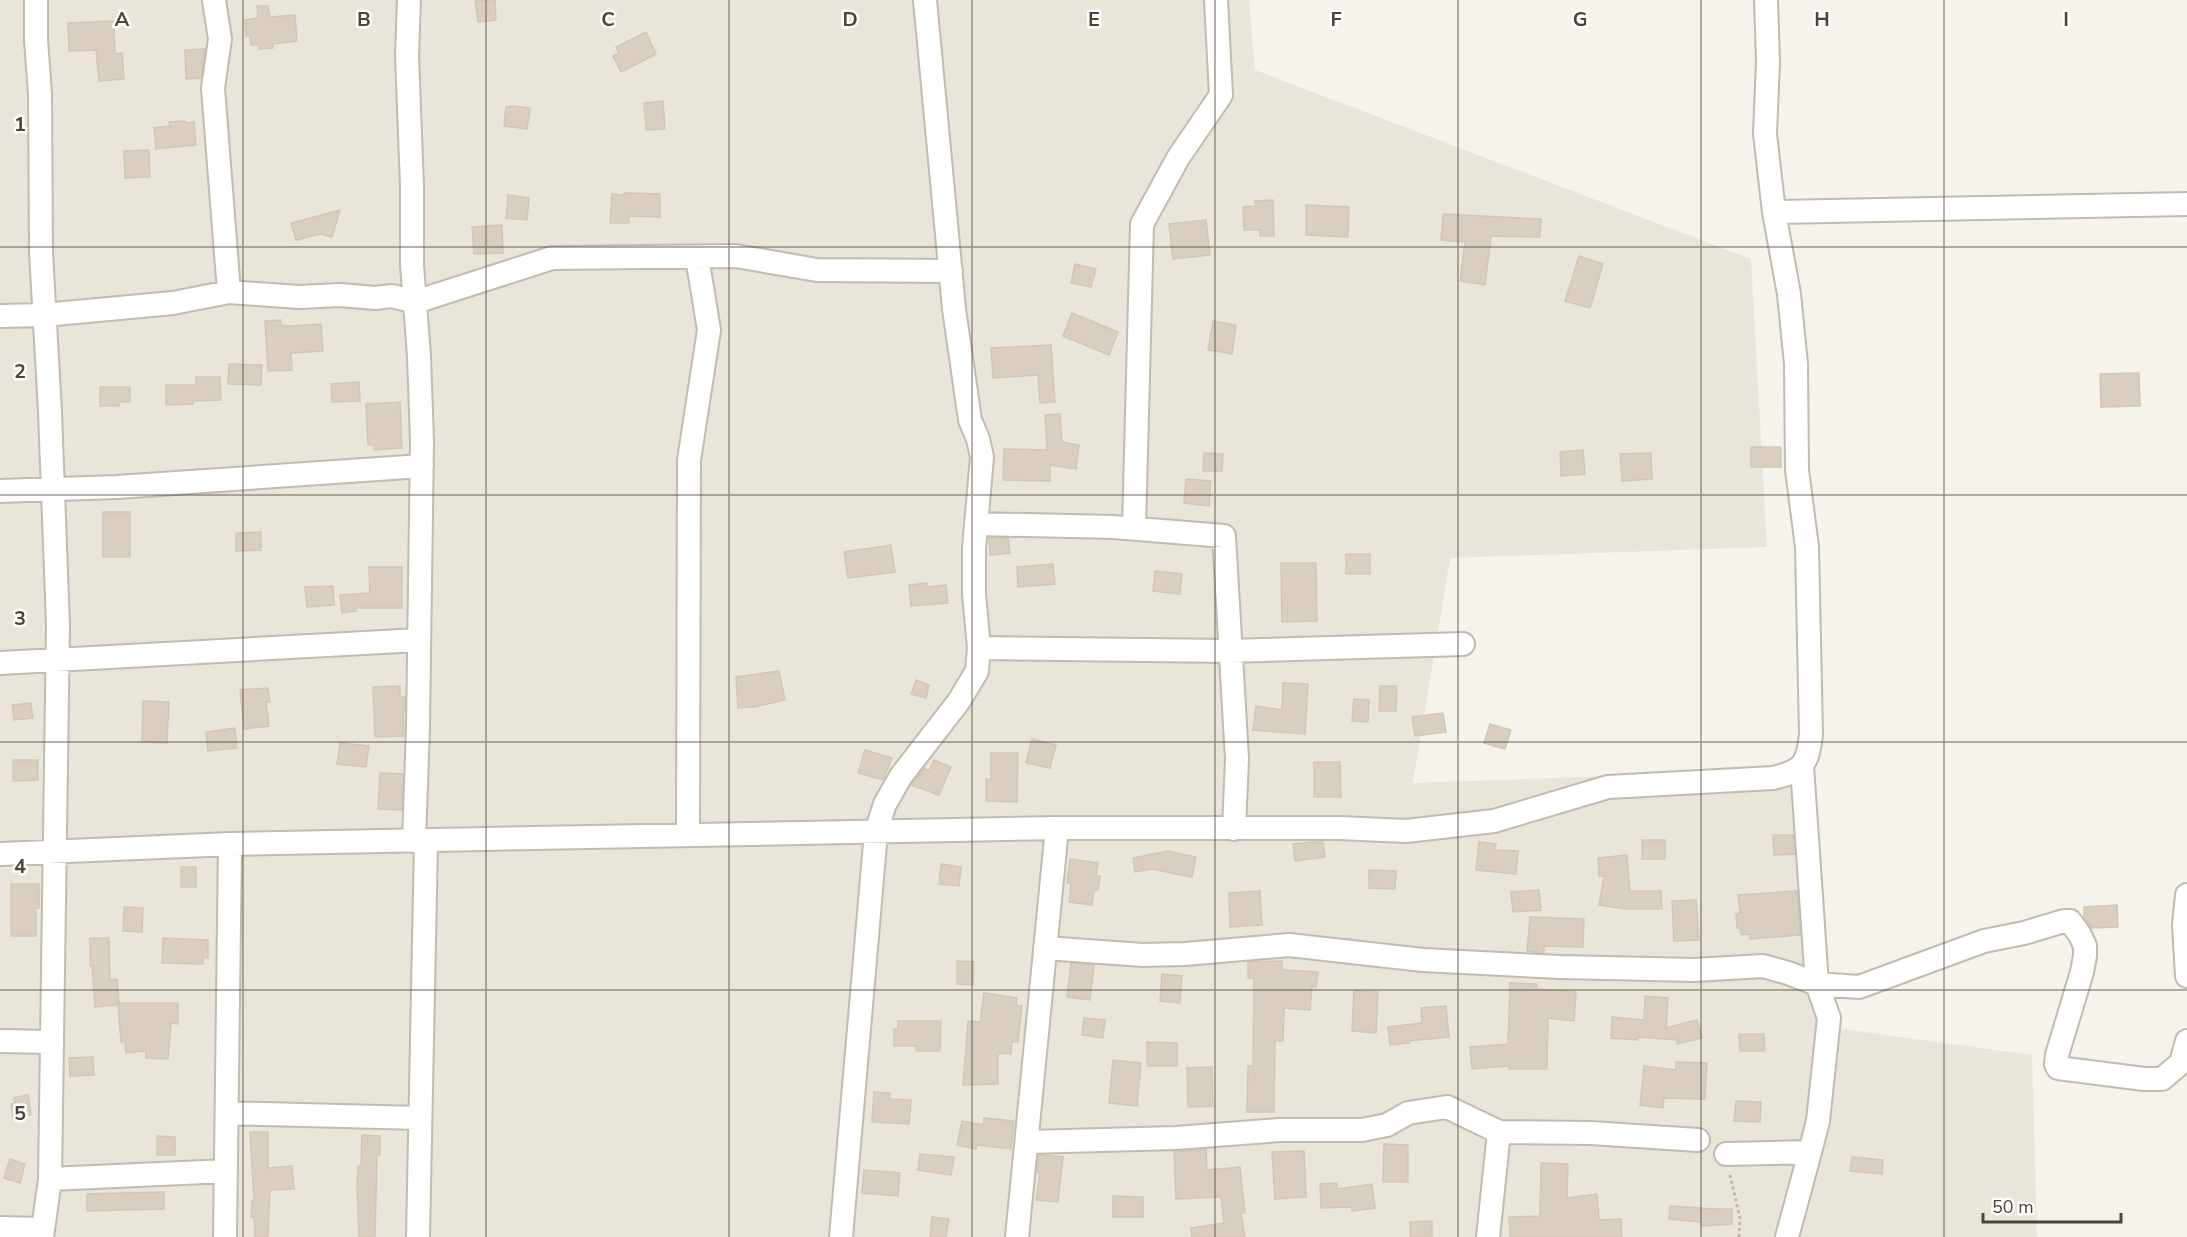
<svg xmlns="http://www.w3.org/2000/svg" width="2187" height="1237" viewBox="0 0 2187 1237" font-family="'Nunito Sans',sans-serif">
<rect width="100%" height="100%" fill="#f6f3ec"/>
<path fill="#eae5da" d="M0,0H1249L1255,70L1751,259L1767,547L1450,558L1413,783L1806,769L1827,1027L2032,1055L2037,1237H0Z"/>
<path fill="#d8cfc1" stroke="#d3c7b4" stroke-width="1.5" d="M495,0L496,20L478,22L475,1Z
M257,6H268L270,17L295,15L297,41L273,44V48L259,49V45H251L250,35L246,36L245,20L258,18Z
M114,21L115,54L122,53L124,79L99,81L96,50L69,51L68,23Z
M646,32L656,54L621,72L613,56L619,53L616,47Z
M205,49L201,78L186,79L185,50Z
M663,101L665,129L646,130L644,103Z
M513,106L530,108L527,129L504,126L506,107Z
M185,121V123L194,122L196,145L156,149L154,128L170,126L169,122Z
M149,150L150,177L125,178L124,151Z
M624,193L660,194V217L629,216V223H610L612,194L624,195Z
M508,195L529,198L527,220L506,218Z
M1273,200L1274,236H1260V230H1244L1243,207L1255,206V201Z
M1306,205L1349,207L1348,237L1306,235Z
M340,210L332,237L321,234L296,240L291,223Z
M1443,214L1541,219L1540,237L1491,236L1485,285L1460,281L1465,242L1441,240Z
M1206,220L1210,255L1173,259L1169,224Z
M502,225L503,253L474,254L472,227Z
M1579,256L1603,264L1590,308L1565,301Z
M1075,264L1096,269L1091,287L1071,283Z
M1072,313L1118,332L1109,355L1063,336Z
M281,320V325L290,326L321,324L323,351L291,353L292,370L268,371L265,321Z
M1213,321L1236,325L1232,354L1208,350Z
M1051,345L1055,402L1040,403L1038,375L993,378L991,348Z
M229,364L262,365L261,385L228,384Z
M2139,373L2140,406L2101,407L2100,374Z
M196,377H220L221,400L193,401V404L166,405V385H196Z
M359,382L360,401L332,402L331,384Z
M100,387H130V402H119V406H100Z
M400,402L402,448L374,450V445H368L366,404Z
M1060,414L1062,442L1079,445L1076,469L1050,465V481L1003,480L1004,449L1047,450L1045,415Z
M1751,447H1781V467H1751Z
M1583,450L1585,474L1561,476L1560,452Z
M1204,453L1223,454L1222,471H1203Z
M1651,453L1652,479L1622,481L1620,454Z
M1186,479L1211,481L1209,506L1184,503Z
M103,512H130V557H103Z
M261,532V550L236,551V533Z
M989,538H1008L1010,553L990,555Z
M891,545L895,572L848,578L844,552Z
M1346,554H1370V574H1346Z
M1281,563H1316L1317,621L1282,622Z
M1053,564L1055,584L1018,587L1017,567Z
M369,567H402V608H356V611L342,613L340,595L370,593Z
M1155,571L1182,574L1180,594L1153,591Z
M927,583V587L946,585L948,603L911,606L909,585Z
M333,586L334,605L307,607L305,587Z
M779,671L785,700L754,707L738,708L736,677Z
M916,680L929,685L926,698L911,694Z
M1283,683L1308,684L1305,734L1253,730L1256,706L1282,710Z
M400,686V697H405V711H403L404,736L375,737L373,687Z
M1380,686H1397L1396,711H1379Z
M268,688L270,702H266L269,726L244,729L240,690Z
M1354,699L1369,700L1368,722L1352,721Z
M143,701L169,702L167,743L142,742Z
M31,703L33,718L14,720L12,705Z
M1443,713L1446,732L1415,736L1412,717Z
M1490,724L1511,730L1505,749L1484,743Z
M235,728L237,748L208,751L206,732Z
M1032,739L1056,745L1050,768L1026,763Z
M340,743L369,746L366,767L337,764Z
M865,750L892,758L883,780L858,773Z
M991,753H1018L1017,802L986,801V779H991Z
M13,760H38V780L13,781Z
M934,760L951,767L939,795L911,785L924,768L929,771Z
M1314,762H1340L1341,797H1314Z
M380,773L403,774L402,810L378,809Z
M1773,835H1793L1795,854L1774,855Z
M1642,840H1665V859H1642Z
M1313,842H1323L1325,857L1295,861L1293,844Z
M1479,842L1496,844L1495,850L1518,851L1516,874L1476,870Z
M1168,851L1196,857L1192,877L1152,869L1135,872L1133,858Z
M1627,855L1630,891H1661L1662,909H1626L1599,905L1604,876H1599L1598,858Z
M1070,859L1098,863L1096,876H1100L1098,890H1094L1092,905L1069,902L1071,884L1067,883Z
M941,864L961,867L959,886L939,884Z
M181,867H196V887H181Z
M1369,870L1396,871L1395,889L1369,888Z
M11,884H39V908H36V936H11Z
M1539,890L1541,910L1513,912L1511,892Z
M1260,891L1262,925L1230,927L1229,893Z
M1797,891L1800,935L1750,939V934L1741,935L1740,928H1737L1736,914L1740,913L1738,895Z
M1696,900L1699,940L1674,941L1672,901Z
M2117,905L2118,927L2092,928L2084,918V907Z
M124,907L143,908L142,932L123,931Z
M1530,917L1584,919L1583,947L1544,946V953L1527,951Z
M90,938H109L110,980L117,979L119,1003H178V1024L171,1023L168,1059L146,1058V1051L126,1053L125,1041L121,1042L118,1005L95,1007L92,966H90Z
M163,938L208,940V958L203,957V964L162,963Z
M957,961L974,962L973,985L957,984Z
M1282,961V970L1318,972L1316,987L1312,986L1310,1010L1284,1008L1283,1041H1275L1274,1112H1247L1248,1066H1253L1254,978H1248V962Z
M1071,963L1094,965L1090,1000L1067,997Z
M1162,974L1182,976L1180,1003L1160,1001Z
M1510,983L1537,984V989L1576,992L1574,1021L1548,1018L1547,1069H1509V1066L1472,1069L1470,1047L1508,1044Z
M1354,991L1378,992L1376,1033L1352,1031Z
M984,993L1017,998L1016,1005L1022,1006L1018,1042H1012L1011,1054L998,1053V1084L963,1085L968,1021L980,1022Z
M1645,996L1668,998L1666,1028L1697,1020L1702,1038L1677,1044V1040L1638,1037V1040L1611,1038L1612,1017L1644,1020Z
M1446,1006L1449,1037L1408,1041L1409,1043L1390,1045L1388,1027L1422,1023L1421,1008Z
M1084,1018L1105,1020L1103,1038L1082,1035Z
M898,1021H941L940,1051H916V1046H894V1029H898Z
M1739,1034H1764L1765,1051H1740Z
M1147,1042L1177,1043V1066H1147Z
M93,1057L94,1075L70,1076L69,1058Z
M1113,1060L1141,1063L1137,1106L1109,1103Z
M1676,1062L1707,1063L1705,1099L1664,1098L1663,1108L1640,1105L1644,1066L1676,1070Z
M1212,1067L1213,1106L1188,1107L1187,1068Z
M874,1092L890,1093V1099L911,1100L909,1124L872,1122Z
M28,1095L31,1115L13,1118L11,1104L15,1103L14,1098Z
M1736,1101L1761,1102L1760,1122L1734,1121Z
M984,1118L1014,1121L1011,1149L977,1145L976,1149L957,1145L962,1121L983,1125Z
M250,1132H268V1168L292,1166L294,1189L270,1190L268,1237H255L254,1217H251L252,1201H254Z
M362,1135L380,1136V1155H377L375,1237H359L357,1185L358,1166H361Z
M157,1136L175,1137V1155H157Z
M1384,1144L1408,1145V1182H1383Z
M1206,1149L1207,1170L1240,1167L1245,1213H1241L1245,1237H1192L1191,1228L1224,1223L1221,1197L1176,1199L1174,1152Z
M1304,1151L1306,1197L1275,1199L1272,1152Z
M920,1154L954,1157L951,1175L918,1170Z
M1039,1155L1063,1157L1058,1202L1036,1200L1040,1173H1037Z
M1852,1157L1883,1160L1882,1174L1850,1171Z
M10,1159L25,1164L20,1183L4,1178Z
M1541,1163L1568,1164L1567,1198L1597,1194L1599,1220L1621,1219L1622,1237H1510L1509,1217L1540,1216Z
M864,1170L900,1173L898,1196L862,1193Z
M1337,1183V1189L1372,1184L1375,1208L1352,1211V1207L1321,1208L1320,1184Z
M164,1192V1209L87,1211V1194Z
M1113,1196L1143,1197V1217H1113Z
M1670,1206L1714,1209H1732V1224L1702,1226L1701,1222L1669,1219Z
M932,1217L949,1219L946,1237H930Z
M1432,1221V1237H1410V1222Z"/>
<g fill="none" stroke-linecap="round" stroke-linejoin="round">
<defs>
<path id="minor" d="M36,0V40L40,94L41,252L50,412L58,625L50,1179L42,1237
M214,0L220,39L213,88L229,292
M409,0L407,56L412,186V265L419,356L422,441L418,727L414,841
M1774,212L2187,204
M0,316L44,315L173,303L229,292L299,297L340,295L375,298L392,296L415,302L552,258L736,256L817,270L951,271
M0,491L117,487L422,466
M977,524L1113,527L1224,536L1237,759L1234,829
M1134,528L1142,224L1178,158L1221,95L1216,0
M979,648L1229,651L1463,644
M0,663L419,640
M688,834L689,460L709,330L697,257
M0,854L230,844L1057,828H1340L1406,831L1494,821L1608,787L1773,778C1803,771 1808,764 1811,734L1807,547L1797,470L1796,364L1789,294L1774,212L1765,134L1768,62L1766,0
M2187,895L2184,925L2187,976
M1045,948L1143,955L1185,954L1289,945L1423,960L1560,967L1694,970L1763,966L1788,973L1817,984L1859,987L1984,941L2024,933L2064,921H2070L2080,935L2085,946V956L2082,972L2057,1055L2056,1064L2058,1068L2144,1079H2162L2181,1063L2187,1041
M0,1041L52,1042
M228,1113L420,1118
M1028,1142L1176,1138L1280,1130H1362L1387,1125L1408,1113L1447,1107L1499,1132L1591,1133L1698,1140
M1726,1154L1810,1152L1818,1121L1829,1018L1817,984L1802,766
M50,1179L226,1171
M0,1228L41,1229
M225,1237L230,844
M418,1237L426,842
M841,1237L876,832L885,804L901,776L959,701L977,671L979,648L974,594V548L982,457L978,439L970,420L954,309L925,0
M1017,1237L1057,828
M1488,1237L1499,1132
M1787,1237L1810,1152"/>
</defs>
<use href="#minor" stroke="#c2bbae" stroke-width="26"/>
<path stroke="#c4b79f" stroke-width="3" stroke-dasharray="3 3" stroke-linecap="butt" d="M1730,1175L1740,1218L1739,1237"/>
<use href="#minor" stroke="#fff" stroke-width="22"/>
</g>
<path fill="none" stroke="#4b4439" stroke-width="1.5" stroke-opacity="0.55" d="M243,0V1237M486,0V1237M729,0V1237M972,0V1237M1215,0V1237M1458,0V1237M1701,0V1237M1944,0V1237M0,247H2187M0,495H2187M0,742H2187M0,990H2187"/>
<g font-size="20" text-anchor="middle" font-weight="bold" fill="#4b4439" stroke="#fff" stroke-width="5" stroke-linejoin="round" paint-order="stroke">
<text x="122" y="26">A</text>
<text x="364" y="26">B</text>
<text x="608" y="26">C</text>
<text x="850" y="26">D</text>
<text x="1094" y="26">E</text>
<text x="1336" y="26">F</text>
<text x="1580" y="26">G</text>
<text x="1822" y="26">H</text>
<text x="2066" y="26">I</text>
<text x="20" y="131">1</text>
<text x="20" y="378">2</text>
<text x="20" y="625">3</text>
<text x="20" y="873">4</text>
<text x="20" y="1120">5</text>
</g>
<path d="M1983 1213v9h138v-9" fill="none" stroke="#4b4439" stroke-width="3"/>
<text x="1992" y="1213" font-size="18" fill="#4b4439" stroke="#ffffff" stroke-width="4.5" paint-order="stroke">50 m</text>
</svg>
